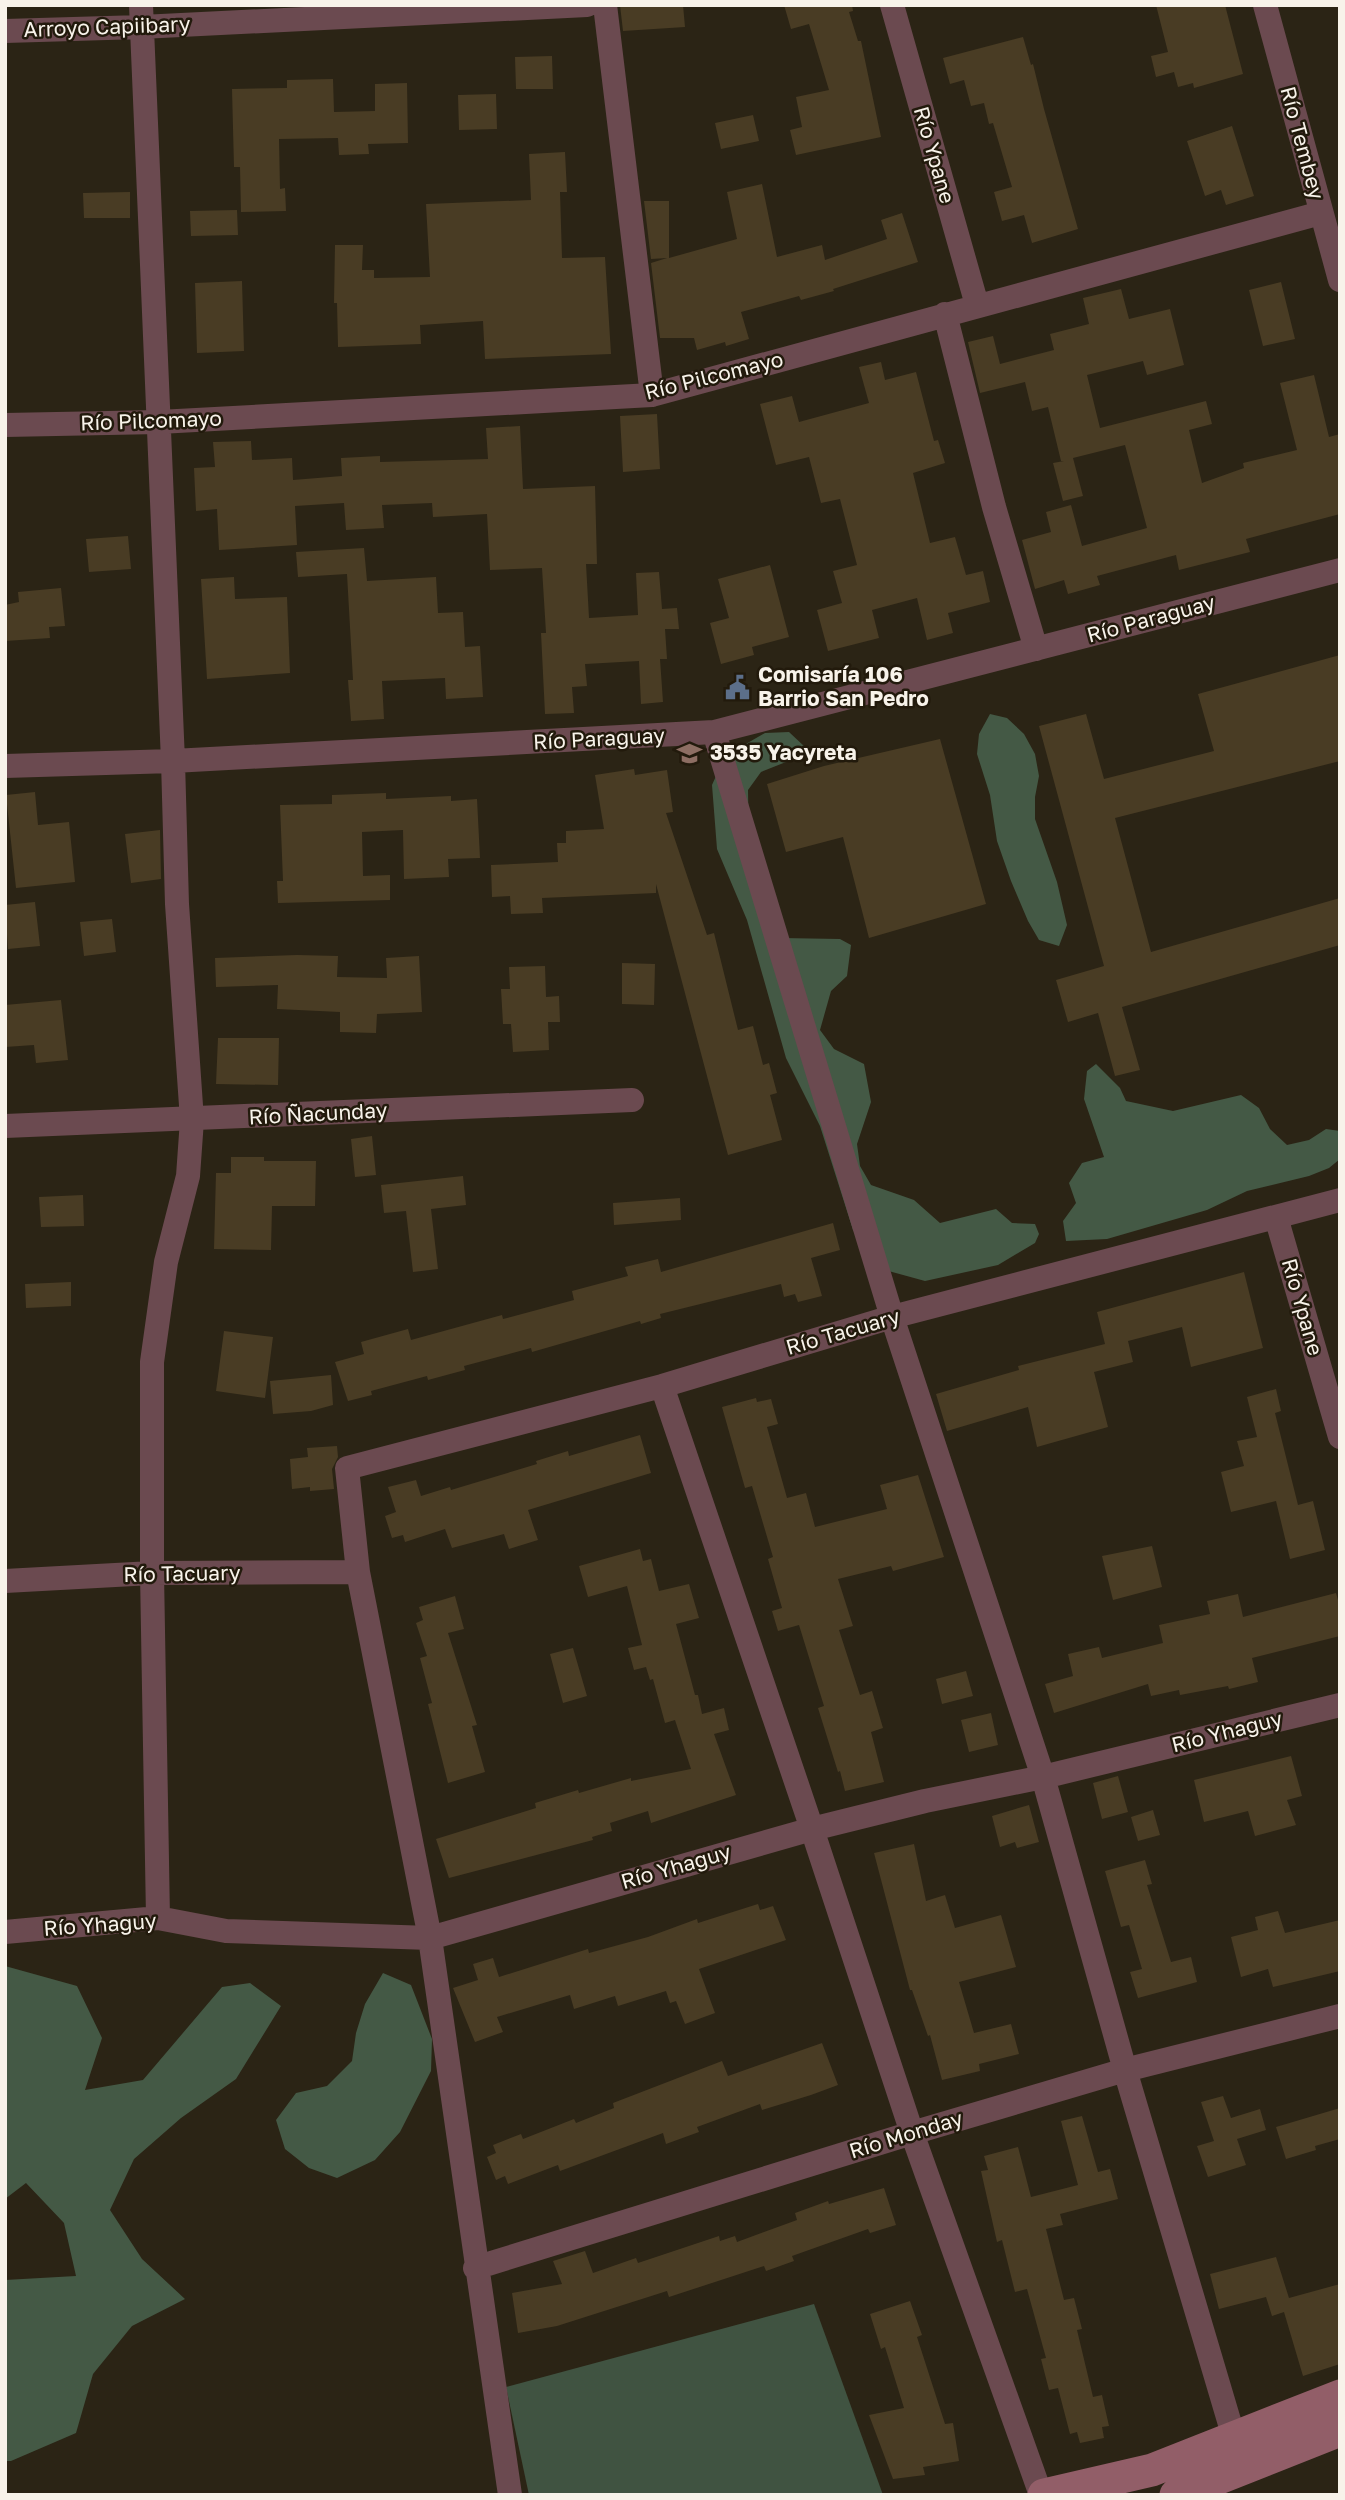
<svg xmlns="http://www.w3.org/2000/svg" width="1345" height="2500" viewBox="0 0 1345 2500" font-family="'Golos Text',sans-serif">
<rect width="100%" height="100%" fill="#2b2415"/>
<path fill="#405341" d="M814,2304L883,2495H529L506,2387Z"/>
<path fill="#445945" d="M990,714L1007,718L1024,734L1035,754L1039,776L1035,797V819L1057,882L1067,925L1059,946L1039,940L1028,921L1011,881L997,841L990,795L977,754L979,734Z
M789,732L805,747L791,760L761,772L748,790L749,855L781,938L840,939L851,945L847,976L831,991L820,1030L834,1049L864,1064L871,1102L857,1144L860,1166L871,1185L914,1200L940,1223L996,1209L1012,1223L1035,1224L1039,1234L1035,1243L998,1265L925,1281L874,1267L853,1230L820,1126L786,1058L747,920L717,849L712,785L725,756L765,733Z
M1096,1064L1120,1088L1126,1101L1173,1111L1241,1095L1259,1108L1270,1129L1287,1145L1309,1140L1326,1129L1340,1131V1159L1329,1168L1309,1176L1247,1191L1207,1210L1107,1239L1066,1241L1063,1221L1076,1203L1069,1183L1082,1163L1104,1157L1084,1099L1087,1071Z
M5,1966L77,1986L102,2038L85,2090L143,2080L222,1987L250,1983L281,2006L236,2079L181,2118L134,2159L110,2210L142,2259L185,2299L132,2326L93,2374L76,2433L11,2461H5V2280L76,2276L64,2223L26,2183L5,2199Z
M383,1973L411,1985L432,2039L431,2071L400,2132L375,2160L337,2178L309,2168L285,2149L276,2120L296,2093L327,2086L352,2061L356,2033L365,2004Z"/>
<path fill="#493c24" d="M620,5H683L685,27L623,31Z
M784,5H852L853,11L849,12L858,41H861L881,137L796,155L790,130L802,127L796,97L829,90L809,24L791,29Z
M1156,5H1225L1243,74L1194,88L1193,83L1178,87L1174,72L1156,77L1151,56L1168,52Z
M1023,37L1031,65L1033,64L1044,109L1078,229L1032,243L1024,215L1002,221L994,192L1012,187L993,123L989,124L984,103L971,106L964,80L950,84L943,58Z
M552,56L553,89H516L515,57Z
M333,79L334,112L375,111V84L407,83L408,143L368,144L369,154L339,155L338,138L279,139L280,189L285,188L286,211L241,212L240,167H234L232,89L287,88V80Z
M496,94L497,129L459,130L458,95Z
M753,115L759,141L721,149L715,123Z
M1232,126L1254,196L1226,205L1221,190L1205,196L1187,141Z
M565,152L567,192H560L562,258L605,257L611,354L485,359L483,321L420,325L421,344L338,347L337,303H334L335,245H363L362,270H374V278L430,277L426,204L531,200L529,154Z
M762,184L777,257L822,245L825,260L887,239L881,220L902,213L918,262L833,289L834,291L801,300L799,296L741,312L749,339L726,346L725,342L697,350L694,338H660L651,263L667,258L651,259L644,201H669V258L737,239L727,192Z
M130,192V218H84L83,193Z
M237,210L238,235L191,236L190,211Z
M242,281L244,351L197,353L195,283Z
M1281,282L1295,339L1263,346L1249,290Z
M1121,289L1129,319L1170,309L1184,365L1147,375L1143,361L1087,375L1100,428L1206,401L1212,424L1189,430L1202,483L1244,468L1243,463L1297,450L1280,383L1314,375L1329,437L1340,434V514L1246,539L1250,552L1179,570L1176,555L1097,576L1100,585L1068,594L1064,580L1035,589L1022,540L1051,532L1046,512L1071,505L1082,546L1147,528L1125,445L1073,458L1083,496L1063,501L1053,463L1064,461H1061L1048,407L1032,411L1025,382L980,393L968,342L993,336L1000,364L1054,350L1050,334L1089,324L1083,298Z
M881,362L885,380L916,372L934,441L938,440L945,463L913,473L930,543L955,537L966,575L983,571L990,602L948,613L953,633L927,640L917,598L872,610L879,638L828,651L817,610L842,603L833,571L857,565L840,499L821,503L809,457L776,465L760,404L792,396L799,422L869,403L859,367Z
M657,414L660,469L623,472L620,416Z
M520,426L523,489L595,486L597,564H586L589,618L638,615L636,573L659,572L662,609L677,608L679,629H665L667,659H660L663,702L641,704L639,661L585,664L587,686L572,687L574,713L545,714L541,633H546L542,568L490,570L487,514L433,517L432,503L382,505L384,528L346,530L344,503L295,506L297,545L219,550L217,509L196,511L194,468L215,467L213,442L251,441L252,460L292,458L293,480L342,476L341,458L380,456V462L488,459L486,428Z
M128,536L131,569L89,572L86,539Z
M364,548L367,581L436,577L438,613L463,612L465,647L480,646L483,697L446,699L445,678L382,681L384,719L351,721L348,680H353L347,574L298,577L296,552Z
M770,565L789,637L752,647L754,655L721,664L710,623L729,618L718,579Z
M234,577L235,599L287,597L290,673L207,679L201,579Z
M61,588L65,626L49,627L50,638L5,641V605L19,602L18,592Z
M1340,655V761L1115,818L1151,952L1340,898V945L1122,1007L1140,1070L1115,1076L1098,1013L1068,1022L1056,980L1104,966L1039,726L1086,714L1104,779L1214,751L1198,694Z
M940,739L986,904L869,938L843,837L786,852L767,784L824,766Z
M634,769L635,775L667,770L673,812L666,813L707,935L714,933L738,1030L753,1026L763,1065L769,1063L777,1093L770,1095L782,1140L728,1155L656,884V893L542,898L543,913L511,914L510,896L492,897L491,865L558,862L557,843H566V831L604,829L595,775Z
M35,792L38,825L69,822L75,882L16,888L6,795Z
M386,793V799L451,796V801L477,799L480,858L448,859L449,877L404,879L403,830L362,832L363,876L390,875V900L278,903L277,881H283L280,805L332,804V795Z
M160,830L161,879L131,883L125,834Z
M35,902L40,946L8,949L5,905Z
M112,919L116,952L84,956L80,922Z
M297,955L338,956L337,977L387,978L386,958L419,956L422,1012L377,1014L376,1033L340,1032V1012L277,1009L278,985L216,987L215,958Z
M622,963L655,964L654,1005L622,1004Z
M545,966L546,997L559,996L560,1022H548L549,1050L513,1052L511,1024H503L501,989H510L509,967Z
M61,1000L68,1060L36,1063L34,1045L5,1047V1005Z
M218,1038H279L278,1085L216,1084Z
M372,1136L376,1175L355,1177L351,1139Z
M231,1157H264V1161H316L315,1206H272L271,1250L214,1249L216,1173H231Z
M463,1176L466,1205L431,1209L438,1269L413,1272L406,1211L384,1213L381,1185Z
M83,1195L84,1226L41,1227L39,1197Z
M680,1198L681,1220L614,1225L613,1203Z
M833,1223L840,1250L811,1258L822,1296L798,1302L795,1294L784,1297L781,1284L660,1314L661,1318L641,1324L640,1321L532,1352L531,1348L464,1366L465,1370L428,1380L427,1376L371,1391L372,1395L348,1401L335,1362L364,1354L361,1342L408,1329L411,1340L502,1315L503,1319L574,1300L572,1291L628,1276L625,1267L658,1259L661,1272Z
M1244,1272L1263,1348L1191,1367L1182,1327L1128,1341L1133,1362L1094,1372L1108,1427L1037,1447L1028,1407L947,1431L936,1394L1019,1370L1018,1366L1105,1344L1097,1312Z
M71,1282V1306L26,1308L25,1284Z
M224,1331L273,1337L265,1398L216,1391Z
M331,1375L333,1405L311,1411L273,1414L270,1381Z
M1276,1389L1281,1411L1275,1413L1298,1505L1313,1501L1325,1550L1290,1559L1276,1501L1231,1512L1221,1472L1244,1466L1237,1441L1257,1437L1247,1397Z
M756,1398L757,1402L771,1399L778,1424L767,1427L787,1498L806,1493L815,1527L887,1509L880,1485L918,1475L944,1557L893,1571L891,1566L838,1579L853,1626L839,1630L860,1695L872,1691L883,1728L871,1732L884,1782L845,1791L840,1771L838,1772L818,1708L824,1706L799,1625L778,1631L772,1611L782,1608L768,1559L773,1557L752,1486L745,1488L722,1407Z
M640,1435L651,1473L528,1510L538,1540L509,1549L504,1534L452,1548L445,1529L405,1542L403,1535L392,1538L385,1516L396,1512L388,1487L416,1480L421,1496L450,1487L451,1490L537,1464L536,1461L568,1451L569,1456Z
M337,1446L338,1457L332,1469L334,1489L310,1491V1487L292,1489L290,1459L308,1457L307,1448Z
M1152,1546L1162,1587L1113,1600L1102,1556Z
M640,1549L643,1561L651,1559L659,1591L689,1584L699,1618L676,1624L695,1695H698L702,1714L724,1708L729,1730L714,1734L736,1795L651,1823L648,1811L610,1823L612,1831L592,1837L593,1840L449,1878L436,1839L536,1808L535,1803L578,1790L579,1793L631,1778V1781L691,1769L675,1720L665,1723L653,1679L650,1680L646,1667L634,1670L628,1648L642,1645L627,1586L588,1597L579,1566Z
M1336,1593L1340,1607V1636L1252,1658L1258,1682L1229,1689L1228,1686L1180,1695L1179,1690L1151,1696L1148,1684L1054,1713L1045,1684L1073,1676L1068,1654L1099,1647L1102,1658L1163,1643L1159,1625L1210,1614L1207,1601L1238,1594L1243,1617Z
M455,1596L464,1629L448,1633L477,1725L472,1726L485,1772L448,1783L428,1704L432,1703L420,1658L427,1656L416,1623L423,1620L419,1607Z
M573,1648L587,1696L563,1703L550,1654Z
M966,1671L973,1696L942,1704L936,1679Z
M991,1713L998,1745L969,1752L961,1720Z
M1291,1756L1302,1796L1287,1800L1296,1825L1255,1836L1248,1811L1204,1822L1194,1780Z
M1118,1776L1128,1812L1102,1819L1093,1783Z
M1029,1805L1039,1842L1017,1848L1015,1842L1000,1847L992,1816Z
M1153,1810L1160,1835L1138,1841L1131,1817Z
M914,1844L926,1901L945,1895L955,1928L1001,1915L1016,1967L959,1982L974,2033L1011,2024L1019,2054L979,2064L980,2071L942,2080L930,2035L928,2036L912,1990H910L874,1853Z
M1145,1860L1152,1884L1147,1885L1171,1962L1191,1957L1197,1982L1138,1998L1130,1972L1142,1969L1129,1925L1121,1927L1105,1871Z
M758,1904L760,1910L773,1906L786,1940L699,1969L715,2013L685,2024L676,2001L670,2003L666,1991L618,2006L615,1996L574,2009L570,1995L497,2017L503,2032L475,2042L453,1988L478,1980L473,1964L493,1958L499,1977L588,1949L589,1953L648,1937L697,1919L698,1923Z
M1278,1911L1285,1933L1340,1920V1971L1273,1987L1268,1969L1241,1977L1231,1937L1258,1930L1255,1917Z
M822,2043L838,2085L811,2095L762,2110L760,2104L697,2127L699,2132L666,2144L663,2133L560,2171L558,2165L508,2184L505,2176L496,2180L487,2157L496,2153L493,2145L521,2134L523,2139L574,2119L576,2123L614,2108L613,2103L722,2061L728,2076Z
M1223,2096L1231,2118L1260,2109L1266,2130L1237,2139L1246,2165L1208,2177L1197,2146L1214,2141L1201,2102Z
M1340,2108V2139L1315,2146L1316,2150L1286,2159L1276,2127Z
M1082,2116L1098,2172L1110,2169L1118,2199L1060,2214L1063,2225L1046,2229L1064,2300L1074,2298L1082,2329L1077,2330L1093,2397L1102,2395L1109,2426L1102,2427L1104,2438L1080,2443L1077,2432L1070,2434L1058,2388L1049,2390L1041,2359L1046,2358L1027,2289L1015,2292L1002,2240L997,2242L981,2171L988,2170L984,2156L1018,2147L1031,2197L1078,2185L1061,2121Z
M884,2188L896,2225L870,2233L868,2229L792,2256L794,2261L766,2271L764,2266L669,2297L667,2291L557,2326L518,2333L512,2293L562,2284L553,2261L585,2251L593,2273L636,2258L638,2263L719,2236L720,2241L735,2236L737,2242L797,2220L795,2213L828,2201L829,2204Z
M1276,2257L1289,2298L1340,2284V2364L1303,2376L1284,2312L1272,2316L1266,2297L1219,2309L1210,2274Z
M910,2301L922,2335L917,2337L945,2424L953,2423L959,2461L923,2467L925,2475L893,2479L869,2415L904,2408L885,2347L881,2349L870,2314Z"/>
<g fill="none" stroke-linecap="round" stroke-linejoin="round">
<path stroke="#6b4a50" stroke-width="24" d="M141,5L173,761L177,904L192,1120L188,1176L166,1262L152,1362V1573L158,1918
M605,5L652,395
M892,5L977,305
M1265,5L1340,280
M5,31L141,27L587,5
M945,314L994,507L1036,649
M5,425L159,422L652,395L1321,213
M714,732L892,1317L1043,1777L1125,2070L1238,2451
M5,766L173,761L714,732L1340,570
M5,1126L632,1100
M1276,1217L1340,1437
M662,1386L812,1829L912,2133L1041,2495
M5,1581L152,1573L358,1572
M5,1932L158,1918L226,1931L430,1938L812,1829L925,1801L1043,1777L1340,1705
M475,2268L912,2133L1125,2070L1340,2016
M510,2495L430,1938L358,1572L347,1468L662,1386L892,1317L1340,1200"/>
<path stroke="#925e68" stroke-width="33" d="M1044,2495L1152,2470L1340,2396
M1176,2495L1340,2430"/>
</g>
<defs>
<symbol id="civic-bare" viewBox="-9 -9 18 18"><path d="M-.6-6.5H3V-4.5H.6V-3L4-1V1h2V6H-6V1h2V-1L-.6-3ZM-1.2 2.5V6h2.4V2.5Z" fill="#5c6f8a" stroke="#221a0c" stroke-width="2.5" paint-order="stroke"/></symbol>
<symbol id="school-bare" viewBox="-9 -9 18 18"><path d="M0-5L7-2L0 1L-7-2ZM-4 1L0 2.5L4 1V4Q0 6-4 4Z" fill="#8d6e63" stroke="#221a0c" stroke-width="2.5" paint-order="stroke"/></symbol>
</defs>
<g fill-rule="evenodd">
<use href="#civic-bare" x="720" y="670" width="35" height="35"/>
<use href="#school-bare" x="672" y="736" width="35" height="35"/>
</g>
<g text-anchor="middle" stroke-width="5" stroke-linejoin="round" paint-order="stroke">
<g font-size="21" fill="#f8f3ea" stroke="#221a0c">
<text transform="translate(107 27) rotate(-2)" y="7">Arroyo Capiibary</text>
<text transform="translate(1302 143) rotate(75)" y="7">Río Tembey</text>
<text transform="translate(934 155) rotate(74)" y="7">Río Ypane</text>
<text transform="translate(714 376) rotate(-14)" y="7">Río Pilcomayo</text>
<text transform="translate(151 421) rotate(-2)" y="7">Río Pilcomayo</text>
<text transform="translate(1151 619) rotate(-15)" y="7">Río Paraguay</text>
<text transform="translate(599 739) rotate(-3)" y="7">Río Paraguay</text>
<text transform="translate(318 1114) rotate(-3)" y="7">Río Ñacunday</text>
<text transform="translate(1302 1307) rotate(74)" y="7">Río Ypane</text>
<text transform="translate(843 1332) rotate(-16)" y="7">Río Tacuary</text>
<text transform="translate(182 1574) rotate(-1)" y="7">Río Tacuary</text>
<text transform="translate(1227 1732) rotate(-14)" y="7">Río Yhaguy</text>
<text transform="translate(676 1867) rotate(-16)" y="7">Río Yhaguy</text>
<text transform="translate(100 1925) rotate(-4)" y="7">Río Yhaguy</text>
<text transform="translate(906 2135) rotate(-17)" y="7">Río Monday</text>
</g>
<g font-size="21" font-weight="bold" fill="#f8f3ea" stroke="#221a0c" text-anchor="start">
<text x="758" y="682">Comisaría 106<tspan x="758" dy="24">Barrio San Pedro</tspan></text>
<text x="710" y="760">3535 Yacyreta</text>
</g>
</g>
<rect width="1345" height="2500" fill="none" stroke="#f8f3ea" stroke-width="14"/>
</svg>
